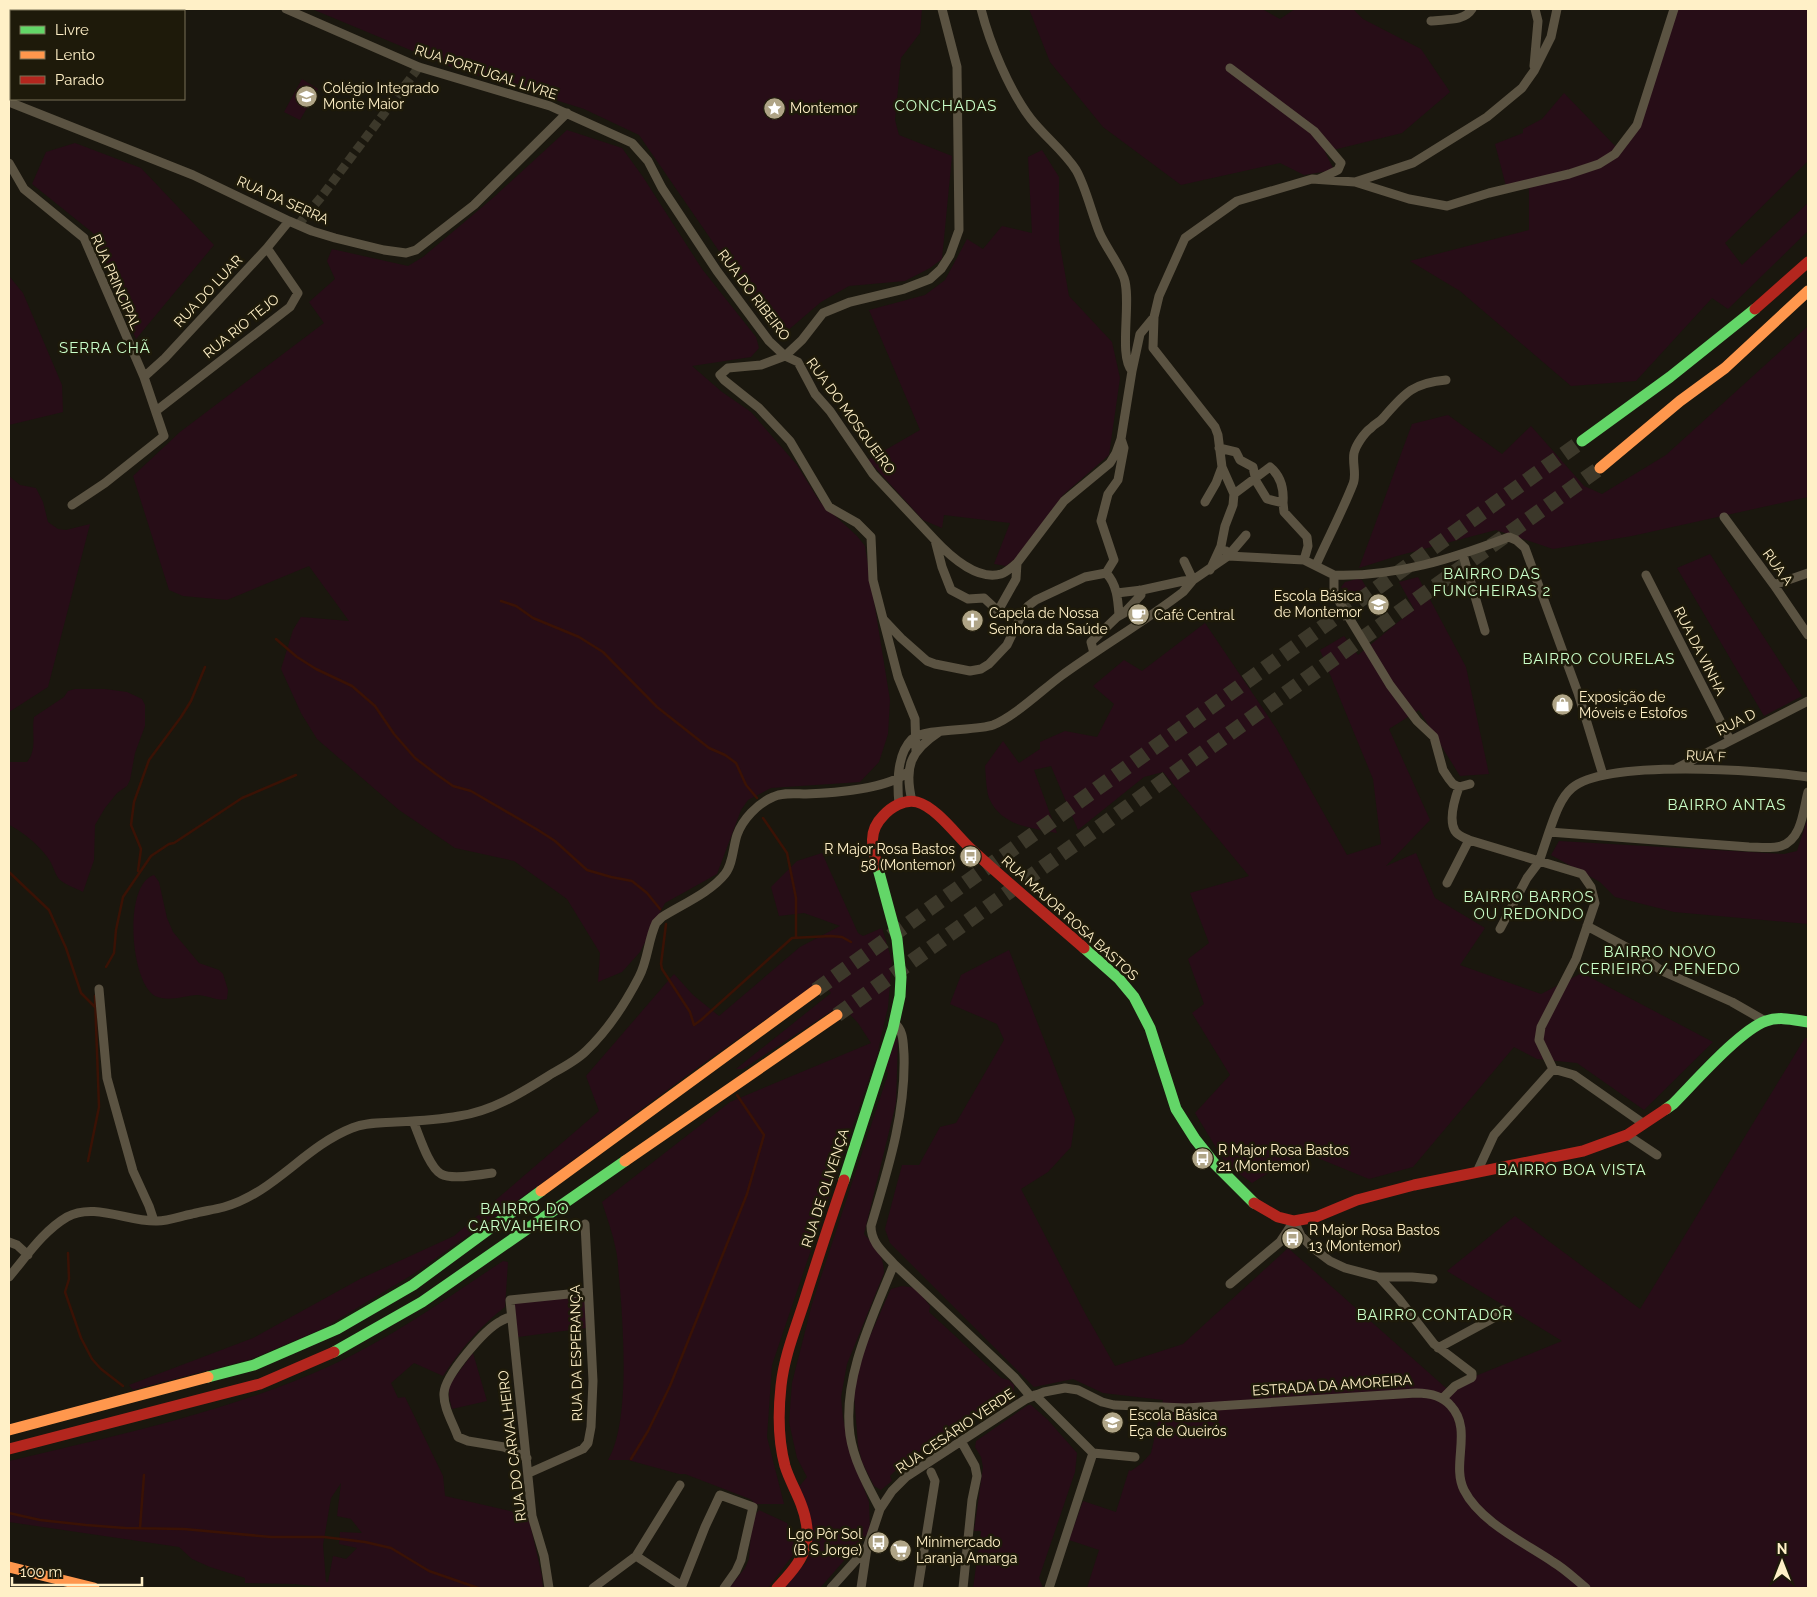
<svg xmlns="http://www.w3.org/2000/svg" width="1817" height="1597" viewBox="0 0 1817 1597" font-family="Raleway,sans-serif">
<rect width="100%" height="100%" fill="#1a170e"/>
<path fill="#270d17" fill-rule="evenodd" d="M312,9H922L920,33L901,58L895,120L899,135L952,156L942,259L930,268L905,281L849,286L821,302L779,338L639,135L584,109L451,67Z
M1029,9H1262L1280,19L1295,9H1353L1363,19L1421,49L1450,92L1402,133L1325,152L1334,170L1304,175L1280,163L1181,185L1103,127L1050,62Z
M1672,9H1808V161L1725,243L1742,265L1808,203V231L1728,309L1712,298L1636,381L1571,386L1460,291L1410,261L1529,230V180L1506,186L1495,144L1523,133V129L1542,119L1564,93L1616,147L1624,138L1636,118Z
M302,79L318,89L300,120L284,112Z
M567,130L622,148L643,177L702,269L756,337L759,348L751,357L692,366L722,392L751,412L797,465L820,502L857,536L865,546L890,700L888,734L879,762L860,782L771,788L748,800L741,810L717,874L665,903L640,952L622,972L598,982L600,953L567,899L514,861L455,848L399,810L317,739L301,713L281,669L293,630L301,617L349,621L309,566L227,600L183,596L169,590L133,476L180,432L324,323L309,302L335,279L327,261L332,249L408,266L423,257L494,197Z
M75,143L141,168L214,245L136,339L93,233L32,184L46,152Z
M1042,150L1059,177V240L1069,296L1112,342L1120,378L1109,455L1063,495L1015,559L1006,566L994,564L1010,523L944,515L942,528L923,520L868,460L920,430L869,310L925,295L945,280L967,239L983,249L1002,226L1032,233L1028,157Z
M9,276L23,293L62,385L63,412L9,425Z
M1808,326V497L1632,536L1553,549L1496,530L1397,556L1359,568L1412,424L1448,415L1502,454L1531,426L1584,486L1602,494L1666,455Z
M9,476L20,485L36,488L43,502L48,522L58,529L66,530L90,524L48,687L9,712Z
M1710,554L1802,696L1764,716L1677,568Z
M1418,577L1466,667L1489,774L1460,776L1419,710L1389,729L1430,820L1386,866L1416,853L1435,898L1485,928L1460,965L1541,994L1582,973L1713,1042L1644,1110L1577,1063L1537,1059L1514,1047L1413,1167L1369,1179L1303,1152L1252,1183L1226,1164L1195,1113L1230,1075L1192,1013L1204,1004L1188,959L1209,943L1190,893L1249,876L1163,772L1144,777L1078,830L1051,766L1034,770L1057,833C1030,827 1002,827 989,798C986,789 986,776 985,766L1003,741L1019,763L1040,749V742L1065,731L1097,737L1114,704L1093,686L1124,660L1142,671L1205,623L1276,728L1347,855L1381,844L1373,779L1320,650L1344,636L1358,655L1414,609L1399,582Z
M1357,579L1362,580L1369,592L1350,603L1341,587L1345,582Z
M75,689H105L127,692L142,699L145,705V726L135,753L130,780L127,786L117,793L105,808L95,825L94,860L83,892C76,888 65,885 59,879C54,873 53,864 48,858C41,847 21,830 9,825V762H27C38,749 31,732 34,717L64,697L68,691Z
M1808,817V924L1674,912L1615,897L1600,882L1551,855L1559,841L1784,854L1797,851Z
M822,853L858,933L863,936L882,928L892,961L888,1007L877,1055L772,1365L767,1437L784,1504H756L750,1499L685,1474H679L628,1460H608C631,1422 623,1322 619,1277C618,1268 618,1259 616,1250C613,1234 607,1218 602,1202L730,1102L871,1043L858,1023L841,1005L743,1069H736L831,993L821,980L697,1068L542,1183L415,1273L324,1328L251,1359L133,1390L129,1385L253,1338L360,1279L454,1236L599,1111L586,1076L674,974L693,995L719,1016L800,947L840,926L804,913L779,916L771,887L797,861Z
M154,875L159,882L167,918L173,932L199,963L219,970L223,974L228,990L227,999C219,1002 207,995 197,995C184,996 168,1002 155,996C130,982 123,884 154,875Z
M1009,950L1075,1119L1071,1147L1048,1172L1021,1189L1086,1315L1115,1366L1183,1344L1288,1248L1446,1388L1562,1341L1447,1271L1515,1216L1640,1309L1805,1038H1808V1588H1087L1099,1550L1069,1540L1083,1501L1116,1512L1129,1470L1131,1471L1142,1463L1151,1453L1163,1400L1103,1393L1073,1379L1034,1387L890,1243L885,1229L902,1165H919L940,1127L956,1123L1004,1040L997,1024L950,1004L961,975Z
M895,1038L898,1039L896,1103L864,1234C875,1246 884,1255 884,1273L847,1364L841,1397L843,1418L851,1454L869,1502L870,1531L820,1588H783L807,1561L813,1534L798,1488L807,1477L797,1458L789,1422L792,1383L812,1304L888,1074L886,1068Z
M503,1261L508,1262L505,1307C480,1326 460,1350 443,1376L414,1363L391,1383L398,1398L405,1397L443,1476L445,1496L528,1515L542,1576L543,1588H328L295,1584L245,1583V1578L210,1567L192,1559L179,1547L9,1522V1461C118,1435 229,1412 332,1365C393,1337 447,1298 503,1261ZM341,1483L337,1516L351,1519L362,1533L340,1532L339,1544L357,1548L346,1559L333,1556L328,1582H326L323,1545L325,1533L331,1498Z
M902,1286L916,1288L930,1306L929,1312L1001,1378L1009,1380L1014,1385V1397L1006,1406L998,1403L905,1461L890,1476L892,1481L881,1490L874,1486L862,1462L858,1445L854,1395L859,1361L889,1293L891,1289Z
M583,1296L585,1298L586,1328L518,1337L514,1306L515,1303Z
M473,1353L487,1401L452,1409L449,1396V1385Z
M1028,1405H1031L1048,1420L1077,1453L1075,1472L1039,1578L1043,1588H973L981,1531H974L983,1467L981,1457L975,1447L976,1441Z
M759,1510L787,1523L795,1547L793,1555L768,1588H729L745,1568L749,1559L752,1519Z"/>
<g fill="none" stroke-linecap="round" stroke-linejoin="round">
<path stroke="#3a1205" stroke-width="2.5" d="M501,601L516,606L533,618L579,637L603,652L657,707L709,748L725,755L736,763L746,785L757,798
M276,639L297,657L316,669L352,686L375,706L394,734L415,758L436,774L453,786L471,791L538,830L555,841L587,870L611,877L632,881L647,893L660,909
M763,818L787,853L796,898V937
M138,871L141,849L131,825L134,802L149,760L181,717L191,701L205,667
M9,872L49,910L66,948L81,993L95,1007
M666,924L661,964L662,969L690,1012L694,1025L701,1020L792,938L831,936L842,937L851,942
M106,967L114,953L116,930L123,897L151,856L169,844L174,843L242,798L296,775
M88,1161L99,1107L95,996
M68,1253L69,1279L65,1292L81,1338L92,1359L101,1369L123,1386
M631,1459L648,1431L670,1386L747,1194L764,1135L737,1095
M9,1513L40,1520L86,1525L125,1528L184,1529L271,1537H324L365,1542L391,1548L429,1571L478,1588
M140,1528L144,1475"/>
<path stroke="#3c382a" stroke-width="9" stroke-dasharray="9 4.5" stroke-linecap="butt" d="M298,225L322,196L419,67"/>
<path stroke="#3c382a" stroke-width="15" stroke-dasharray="15 8" stroke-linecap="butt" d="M816,990L1582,441
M837,1015L1600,468"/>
<path stroke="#5b5342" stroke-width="9" d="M286,9L419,67L550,106L632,143L648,161L662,188L717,271L769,341L785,356L761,365L728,368L720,375L724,380L759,408L790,441L829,507L857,523L871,537L873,580L898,677L915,719L916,751
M981,9C990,44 1009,90 1031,119C1045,137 1064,151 1076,170C1086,187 1092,215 1100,234C1107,249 1118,262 1124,278C1132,301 1118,356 1132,371
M35,11L36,9
M1431,21C1445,19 1464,22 1472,9
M1534,66L1538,21L1535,9
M1230,68L1314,131L1341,163L1338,170L1319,179
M9,102L193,175L289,221L312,231L335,238L384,250L406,253L416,250L474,205L567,113
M9,163L24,189L84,238L144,377L164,436L105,483L72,505
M1355,182L1409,199L1447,206L1489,193L1569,174L1599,164L1615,154L1637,125L1674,9
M144,377L165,358L267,248L289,221
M156,411L290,307L298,293L267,248
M1219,448L1236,452L1240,460L1253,467L1256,481L1267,499L1283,503L1284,512L1307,537L1308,546L1304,560
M1234,494L1270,467C1281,476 1284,490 1283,503
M1205,502L1216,483L1222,467
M1724,517L1774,585L1808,635
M935,540L873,474L830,411L815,394L798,362L785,356L802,340L823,313L850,302L904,289L930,279L941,269L950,255L959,230L957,67L942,9
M1226,551L1228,556L1304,560L1334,575
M1463,555L1485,631
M1184,561L1193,580
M1017,563C1012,567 1007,572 1001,574C977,581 949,555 935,540L942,567L951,590L968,599L984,598L998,611L1016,579L1017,563L1051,518L1064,501L1110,463L1116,453L1121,439L1132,371L1140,334L1154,317
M1316,565C1328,538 1342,512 1353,484C1357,475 1352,463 1354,453C1356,445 1364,433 1371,428C1374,424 1380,422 1383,418C1404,394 1412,383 1446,380
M1210,570L1221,546L1225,526L1233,505L1234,494L1222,467L1218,435L1215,427L1153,348L1154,317L1159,296L1185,238L1237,201L1312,179L1355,182L1413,163L1487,117L1522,88L1534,71L1551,37L1557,9
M1106,573L1114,560L1101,521L1108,494L1118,480L1124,448L1121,439
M1334,575C1395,577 1452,559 1509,537L1516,540L1525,548L1578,693L1603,775
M1334,575V593L1390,685L1417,721L1434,737L1443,770L1449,779L1453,784L1459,787L1470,784
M1646,575L1730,740
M1774,585L1808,573
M1117,593L1142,590L1183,581L1193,580
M884,620L901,638L927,661L935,664L970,671L981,669L989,664L1007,645L1021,616L1028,606L1036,600L1085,577L1106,573C1117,584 1118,600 1119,615
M1094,653L1091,642L1117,617L1124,613L1141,595L1140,590
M1677,768L1808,701
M1459,787C1455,798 1448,819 1455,831C1458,836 1465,838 1469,840L1582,874L1591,887L1595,903L1576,959L1541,1027L1539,1040L1553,1069L1494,1135L1477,1172
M912,801C904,767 910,751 939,732
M899,804C897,784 896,755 912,739C924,728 976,731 993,725C1014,717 1042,690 1061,676C1101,647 1144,622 1183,592L1193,580L1228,556L1246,535
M1549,832C1554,818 1560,798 1572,788C1606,759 1762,770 1808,777
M1447,883L1469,840
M1587,926L1639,954L1662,971L1732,1002L1765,1021
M1500,929L1527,878L1539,862L1549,832L1749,847C1758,847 1772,849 1781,846C1802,839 1803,811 1808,792
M99,989L107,1078L133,1171L149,1206L154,1221
M894,1023C904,1030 903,1043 904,1054C906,1113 888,1169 871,1226C871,1243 883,1252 894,1264L1014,1377L1031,1397
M1553,1069L1574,1075L1644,1124
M413,1121C419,1134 428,1166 441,1174C452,1180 479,1175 492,1173
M1627,1135L1657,1155
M1294,1221L1301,1236L1314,1249L1330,1261L1345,1268L1379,1277L1399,1299L1434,1344L1472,1373V1377L1471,1378L1455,1386L1443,1398
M9,1242L17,1245L28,1255
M9,1277C26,1257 43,1231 67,1217C94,1202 128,1222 157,1221C169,1221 181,1216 192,1214C203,1211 213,1210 224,1207C274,1193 304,1147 352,1128C366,1122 381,1123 396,1122C417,1121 438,1120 459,1116C494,1111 524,1091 553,1073C564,1067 577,1060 586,1051C608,1030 625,1004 639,977C648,960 648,940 656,923L662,917C681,905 711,892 725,874C733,864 733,847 737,835C742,820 758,803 773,797C783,792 796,794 806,794C832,793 890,789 909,771
M1379,1277H1412L1433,1279
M1230,1284L1280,1242L1294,1221
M511,1316C508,1318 504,1319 501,1321C485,1329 445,1375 444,1393C443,1407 453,1423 458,1437L468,1441L504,1447L527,1458
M1438,1348L1499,1315L1503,1310
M1035,1395L1093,1453L1049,1588
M961,1441L975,1466L977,1476L972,1500L963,1588
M1093,1453L1135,1457
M529,1473L583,1449L588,1443L591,1427L593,1381L585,1224
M880,1509C868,1486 854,1462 850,1435C842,1378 873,1316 894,1264
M636,1556L682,1586
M549,1588L544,1556L532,1516L510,1300L588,1292
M593,1588L636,1556L680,1485
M681,1588L705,1527L720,1495L753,1507L741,1560L736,1571L724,1588
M831,1588L867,1548L880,1509L892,1491L906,1477L1026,1399L1044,1392L1065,1388L1078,1390L1102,1402L1114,1405L1186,1408L1416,1393C1429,1393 1442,1395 1451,1406C1473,1430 1451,1464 1464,1490C1480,1522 1525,1543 1553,1562C1565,1569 1575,1579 1586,1588
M861,1588L867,1548
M918,1588L935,1481L931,1472"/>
<path stroke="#63d668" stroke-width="11" d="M1582,441L1670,377L1755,309
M1084,948L1119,979L1134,997L1150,1028L1176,1109L1195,1139L1214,1163L1254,1203
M1666,1109L1673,1104C1694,1083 1740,1030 1766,1021C1780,1016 1794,1020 1808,1022
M844,1180L893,1028L900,996L901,977L897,939L877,865
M334,1352L422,1302L625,1161
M208,1377L254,1365L337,1329L413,1285L541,1191"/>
<path stroke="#ff974d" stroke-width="11" d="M1600,468L1680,401L1725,368L1808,291
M625,1161L837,1015
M541,1191L816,990
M9,1430L208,1377
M9,1567L94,1588"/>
<path stroke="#b3261e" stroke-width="11" d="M1755,309L1808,262
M877,865C872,847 868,831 883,816C891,807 904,799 917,802C936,807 957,836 971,849C1008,883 1046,915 1084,948
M1254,1203L1278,1217L1294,1221L1316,1217L1357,1200L1414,1185L1583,1151L1627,1135L1666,1109
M9,1449L260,1384L334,1352
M777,1588C803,1560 816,1543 801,1504C796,1491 789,1479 785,1466C778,1440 778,1413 781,1386C784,1357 795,1330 804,1302C817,1261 830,1221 844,1180"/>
</g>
<defs>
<symbol id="school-disc" viewBox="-11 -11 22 22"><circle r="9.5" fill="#afa486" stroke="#1e1a0a"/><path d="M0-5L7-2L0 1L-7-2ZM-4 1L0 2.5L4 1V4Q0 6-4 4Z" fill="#fff"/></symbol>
<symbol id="sight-disc" viewBox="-11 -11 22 22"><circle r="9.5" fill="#afa486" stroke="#1e1a0a"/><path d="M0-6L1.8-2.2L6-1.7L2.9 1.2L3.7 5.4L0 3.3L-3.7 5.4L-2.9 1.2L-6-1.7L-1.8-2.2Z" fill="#fff"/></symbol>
<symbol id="cafe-disc" viewBox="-11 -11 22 22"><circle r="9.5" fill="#afa486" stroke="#1e1a0a"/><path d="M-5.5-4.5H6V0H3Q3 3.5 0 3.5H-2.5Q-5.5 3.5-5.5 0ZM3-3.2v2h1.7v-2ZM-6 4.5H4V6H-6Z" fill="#fff"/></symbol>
<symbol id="church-disc" viewBox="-11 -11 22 22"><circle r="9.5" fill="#afa486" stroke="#1e1a0a"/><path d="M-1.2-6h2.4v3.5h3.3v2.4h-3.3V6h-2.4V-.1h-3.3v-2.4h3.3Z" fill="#fff"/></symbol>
<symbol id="shop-disc" viewBox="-11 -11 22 22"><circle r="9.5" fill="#afa486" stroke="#1e1a0a"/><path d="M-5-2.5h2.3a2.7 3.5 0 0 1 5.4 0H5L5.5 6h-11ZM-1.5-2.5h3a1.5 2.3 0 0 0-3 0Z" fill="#fff"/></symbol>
<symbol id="bus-disc" viewBox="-11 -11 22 22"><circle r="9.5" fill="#afa486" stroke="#1e1a0a"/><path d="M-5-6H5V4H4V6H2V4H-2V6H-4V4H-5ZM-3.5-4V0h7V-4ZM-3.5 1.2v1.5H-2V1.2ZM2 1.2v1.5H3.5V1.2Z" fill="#fff"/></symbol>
<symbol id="supermarket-disc" viewBox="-11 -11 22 22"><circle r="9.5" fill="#afa486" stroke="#1e1a0a"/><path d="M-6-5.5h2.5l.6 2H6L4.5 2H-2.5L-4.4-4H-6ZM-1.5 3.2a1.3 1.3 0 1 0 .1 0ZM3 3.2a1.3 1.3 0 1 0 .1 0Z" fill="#fff"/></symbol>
</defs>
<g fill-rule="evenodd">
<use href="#school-disc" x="294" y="84" width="25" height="25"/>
<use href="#sight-disc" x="762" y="96" width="25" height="25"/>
<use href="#school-disc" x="1366" y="592" width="25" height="25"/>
<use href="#cafe-disc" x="1126" y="602" width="25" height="25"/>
<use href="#church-disc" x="960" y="608" width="25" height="25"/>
<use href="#shop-disc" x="1550" y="692" width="25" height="25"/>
<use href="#bus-disc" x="958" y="844" width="25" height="25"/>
<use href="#bus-disc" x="1190" y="1146" width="25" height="25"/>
<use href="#bus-disc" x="1280" y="1226" width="25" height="25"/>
<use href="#school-disc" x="1100" y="1410" width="25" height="25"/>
<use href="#bus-disc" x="866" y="1530" width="25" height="25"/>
<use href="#supermarket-disc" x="888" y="1538" width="25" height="25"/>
</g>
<g text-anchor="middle" stroke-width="5" stroke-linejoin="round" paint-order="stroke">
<g font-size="14" fill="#fff0c7" stroke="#1e1a0a">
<text transform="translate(486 72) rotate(18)" y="5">RUA PORTUGAL LIVRE</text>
<text transform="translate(283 200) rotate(24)" y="5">RUA DA SERRA</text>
<text transform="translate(116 282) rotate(66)" y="5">RUA PRINCIPAL</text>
<text transform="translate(208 291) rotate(-47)" y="5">RUA DO LUAR</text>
<text transform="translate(754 295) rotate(53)" y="5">RUA DO RIBEIRO</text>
<text transform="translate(241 326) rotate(-39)" y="5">RUA RIO TEJO</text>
<text transform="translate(851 416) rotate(54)" y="5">RUA DO MOSQUEIRO</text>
<text transform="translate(1778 567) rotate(54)" y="5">RUA A</text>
<text transform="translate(1700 651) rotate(63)" y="5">RUA DA VINHA</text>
<text transform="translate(1736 722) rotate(-27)" y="5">RUA D</text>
<text transform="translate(1706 756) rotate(3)" y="5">RUA F</text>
<text transform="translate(1070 918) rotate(42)" y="5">RUA MAJOR ROSA BASTOS</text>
<text transform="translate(825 1188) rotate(-72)" y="5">RUA DE OLIVENÇA</text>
<text transform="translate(576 1353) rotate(-91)" y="5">RUA DA ESPERANÇA</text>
<text transform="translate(1332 1385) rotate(-4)" y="5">ESTRADA DA AMOREIRA</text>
<text transform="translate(955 1431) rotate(-34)" y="5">RUA CESÁRIO VERDE</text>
<text transform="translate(512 1446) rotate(-97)" y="5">RUA DO CARVALHEIRO</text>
</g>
<g font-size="14" fill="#fff0c7" stroke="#1e1a0a" text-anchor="start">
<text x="323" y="93">Colégio Integrado<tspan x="323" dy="16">Monte Maior</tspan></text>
<text x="790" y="113">Montemor</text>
<text x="1362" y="601" text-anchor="end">Escola Básica<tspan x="1362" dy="16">de Montemor</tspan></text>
<text x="989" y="618">Capela de Nossa<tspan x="989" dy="16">Senhora da Saúde</tspan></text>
<text x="1154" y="620">Café Central</text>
<text x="1579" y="702">Exposição de<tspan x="1579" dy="16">Móveis e Estofos</tspan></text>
<text x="955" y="854" text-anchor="end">R Major Rosa Bastos<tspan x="955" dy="16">58 (Montemor)</tspan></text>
<text x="1218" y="1155">R Major Rosa Bastos<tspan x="1218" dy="16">21 (Montemor)</tspan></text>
<text x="1309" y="1235">R Major Rosa Bastos<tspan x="1309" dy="16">13 (Montemor)</tspan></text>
<text x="1129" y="1420">Escola Básica<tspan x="1129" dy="16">Eça de Queirós</tspan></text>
<text x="862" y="1539" text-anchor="end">Lgo Pôr Sol<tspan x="862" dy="16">(B S Jorge)</tspan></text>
<text x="916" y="1547">Minimercado<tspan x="916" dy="16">Laranja Amarga</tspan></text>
</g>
<g font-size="15" letter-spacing="1" fill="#caffc9" stroke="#1e1a0a">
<text x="946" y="111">CONCHADAS</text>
<text x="105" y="353">SERRA CHÃ</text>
<text x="1492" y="579">BAIRRO DAS<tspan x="1492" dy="17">FUNCHEIRAS 2</tspan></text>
<text x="1599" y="664">BAIRRO COURELAS</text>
<text x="1727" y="810">BAIRRO ANTAS</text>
<text x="1529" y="902">BAIRRO BARROS<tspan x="1529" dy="17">OU REDONDO</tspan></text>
<text x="1660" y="957">BAIRRO NOVO<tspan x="1660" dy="17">CERIEIRO / PENEDO</tspan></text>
<text x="1572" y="1175">BAIRRO BOA VISTA</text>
<text x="525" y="1214">BAIRRO DO<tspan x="525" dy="17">CARVALHEIRO</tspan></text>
<text x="1435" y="1320">BAIRRO CONTADOR</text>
</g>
</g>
<rect width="1817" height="1597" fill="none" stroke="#fff0c7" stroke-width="20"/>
<rect x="10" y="10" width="175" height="90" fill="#1e1a0a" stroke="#787056"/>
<rect x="20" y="26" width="25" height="8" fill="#63d668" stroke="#787056"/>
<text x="55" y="35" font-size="15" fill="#fff0c7">Livre</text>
<rect x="20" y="51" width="25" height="8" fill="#ff974d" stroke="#787056"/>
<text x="55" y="60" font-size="15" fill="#fff0c7">Lento</text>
<rect x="20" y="76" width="25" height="8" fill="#b3261e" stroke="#787056"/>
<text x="55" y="85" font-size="15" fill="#fff0c7">Parado</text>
<g transform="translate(1782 1562)" stroke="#1e1a0a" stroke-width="4" paint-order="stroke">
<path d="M0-4L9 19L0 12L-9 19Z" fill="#fff0c7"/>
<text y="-8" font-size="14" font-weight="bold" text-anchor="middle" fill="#fff0c7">N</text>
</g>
<path d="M12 1577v8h130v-8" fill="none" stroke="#fff0c7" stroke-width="2.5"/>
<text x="20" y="1577" font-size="15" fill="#fff0c7" stroke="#1e1a0a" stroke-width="4" paint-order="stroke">100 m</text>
</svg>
